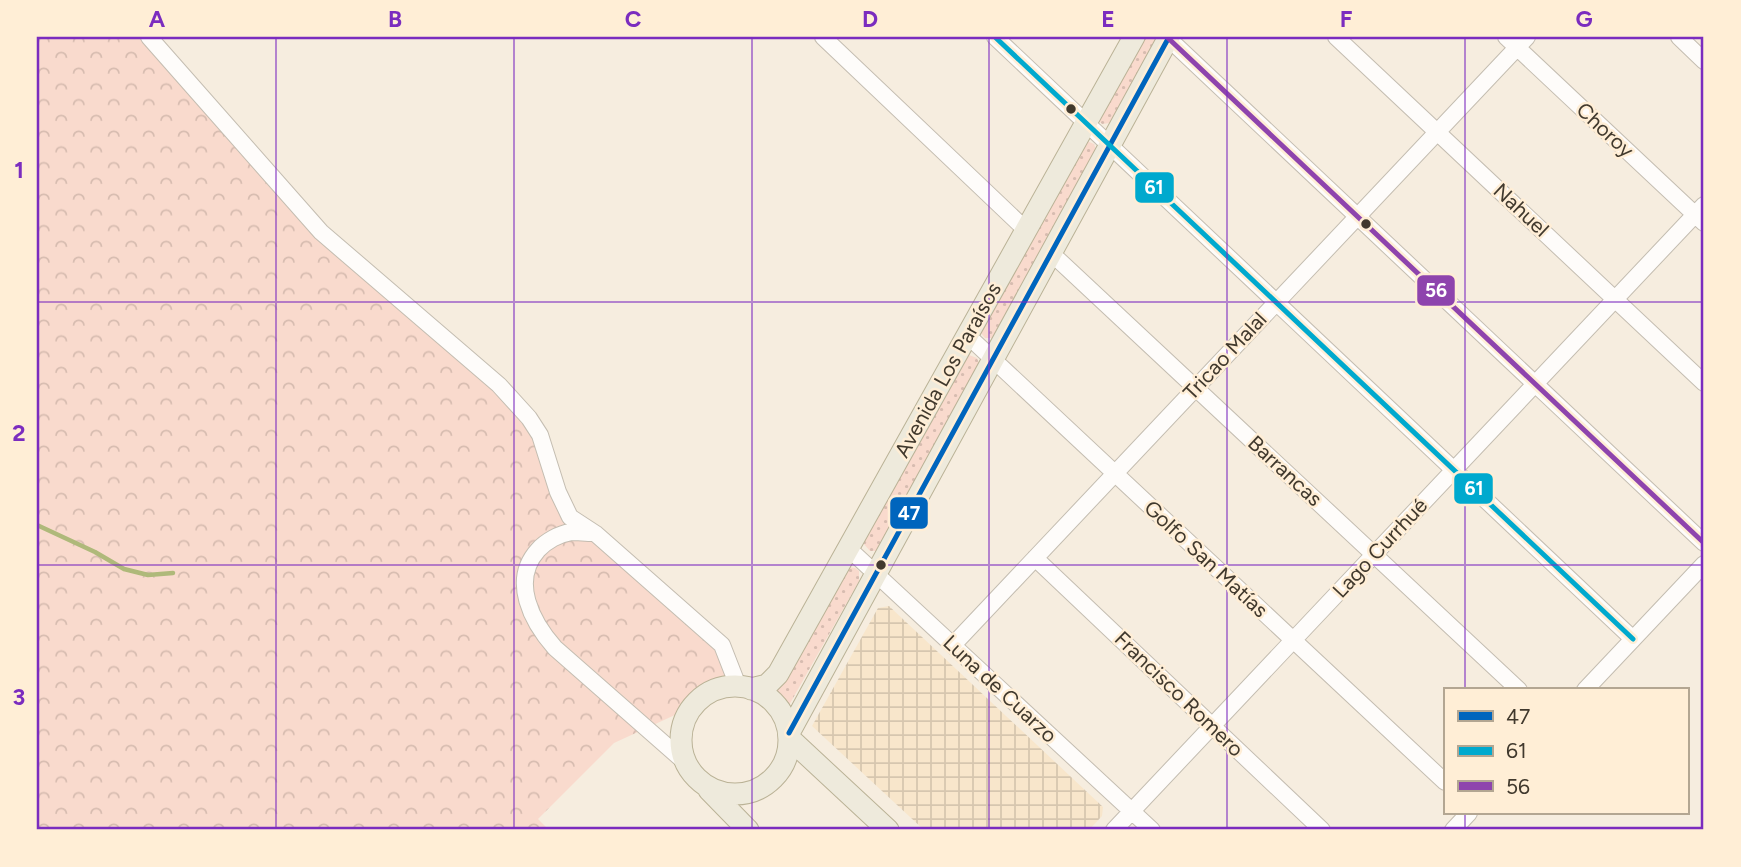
<svg xmlns="http://www.w3.org/2000/svg" width="1741" height="867" viewBox="0 0 1741 867" font-family="Figtree,sans-serif">
<defs>
<pattern id="industrial-grid" width="8" height="8" patternUnits="userSpaceOnUse" patternTransform="scale(1.75)"><rect width="8" height="8" fill="#f8e6cb"/><path d="M0 4h8M4 0v8" fill="none" stroke="#d6c6af"/></pattern>
<pattern id="grass-dots" width="8" height="8" patternUnits="userSpaceOnUse" patternTransform="scale(1.75)"><rect width="8" height="8" fill="#f9dacd"/><path d="M2 2h.1M6 6h.1" fill="none" stroke="#d7bcb0" stroke-width="1.8" stroke-linecap="round"/></pattern>
<pattern id="forest-crowns" width="20" height="18" patternUnits="userSpaceOnUse" patternTransform="scale(1.75)"><rect width="20" height="18" fill="#f9dacd"/><path d="M2 6a3 3 0 1 1 6 0M12 15a3 3 0 1 1 6 0" fill="none" stroke="#d7bcb0"/></pattern>
</defs>
<rect width="100%" height="100%" fill="#f6eddf"/>
<path fill="url(#industrial-grid)" d="M889,606L1103,807L1102,816L1089,830H924L812,726L878,608Z"/>
<path fill="url(#grass-dots)" d="M1142,37H1158L1110,123L1102,124L1098,120Z
M1087,141L1094,144L1096,149L993,338H985L980,332Z
M969,355L977,358L979,363L880,548L876,551H870L863,543L967,356Z
M848,567L855,568L859,571V581L788,707L772,693Z"/>
<path fill="url(#forest-crowns)" d="M37,37H149L303,213L529,418L564,505L722,645L738,686L614,743L538,819L549,830H37Z"/>
<g fill="none" stroke-linecap="round" stroke-linejoin="round">
<path stroke="#afb97a" stroke-width="4.5" d="M37,525L95,552L124,569L148,575L173,573"/>
<defs>
<path id="minor" d="M149,37L321,232L499,385L529,418L540,435L558,492L570,517L596,534L722,645L738,686
M823,37L1026,230
M995,37L1633,639
M1336,37L1704,383
M1506,37L1704,223
M1679,37L1704,61
M1168,38L1704,543
M1050,252L1519,690
M967,335L1445,782
M593,533C586,533 578,532 571,532C559,534 546,541 538,550C510,581 532,622 555,648L686,763
M848,548L1152,830
M1035,558L1322,830
M953,645L1527,37
M1585,690L1704,564
M1114,830L1704,205
M1453,830L1469,813"/>
<path id="major" d="M681 740a54 54 0 1 1 108 0a54 54 0 1 1-108 0Z
M751,689L767,685L778,674L1134,37
M789,733L1169,37
M789,738L888,830
M709,790L748,830"/>
</defs>
<use href="#minor" stroke="#c4bdb1" stroke-width="18"/>
<use href="#major" stroke="#bab296" stroke-width="23"/>
<use href="#minor" stroke="#fefcfa" stroke-width="16"/>
<use href="#major" stroke="#eeeadc" stroke-width="21"/>
<defs>
<path id="bus-1" d="M789,733L1169,37"/>
<path id="bus-2" d="M995,37L1633,639"/>
<path id="bus-3" d="M1168,38L1704,543"/>
</defs>
<use href="#bus-1" stroke="#ffeed6" stroke-width="10"/>
<use href="#bus-2" stroke="#ffeed6" stroke-width="10"/>
<use href="#bus-3" stroke="#ffeed6" stroke-width="10"/>
<use href="#bus-1" stroke="#0065bd" stroke-width="5"/>
<use href="#bus-2" stroke="#00a9ce" stroke-width="5"/>
<use href="#bus-3" stroke="#8e44ad" stroke-width="5"/>
</g>
<path fill="none" stroke="#7b2cbf" stroke-width="2" stroke-opacity="0.55" d="M276,37V830M514,37V830M752,37V830M989,37V830M1227,37V830M1465,37V690M37,302H1704M37,565H1704M1465,813V830"/>
<g fill="#41392d" stroke="#ffeed6" stroke-width="2.5">
<circle cx="1071" cy="109" r="6"/>
<circle cx="1366" cy="224" r="6"/>
<circle cx="881" cy="565" r="6"/>
</g>
<g text-anchor="middle" stroke-width="5" stroke-linejoin="round" paint-order="stroke">
<g font-size="21" fill="#41392d" stroke="#ffeed6">
<text transform="translate(1605 130) rotate(43)" y="7">Choroy</text>
<text transform="translate(1521 210) rotate(43)" y="7">Nahuel</text>
<text transform="translate(1225 356) rotate(-47)" y="7">Tricao Malal</text>
<text transform="translate(948 370) rotate(-61)" y="7">Avenida Los Paraísos</text>
<text transform="translate(1285 471) rotate(43)" y="7">Barrancas</text>
<text transform="translate(1380 548) rotate(-47)" y="7">Lago Currhué</text>
<text transform="translate(1206 559) rotate(43)" y="7">Golfo San Matías</text>
<text transform="translate(1000 689) rotate(43)" y="7">Luna de Cuarzo</text>
<text transform="translate(1179 694) rotate(44)" y="7">Francisco Romero</text>
</g>
</g>
<g stroke="#ffeed6" stroke-width="2.5">
<rect x="1134" y="171" width="41" height="33" rx="7" fill="#00a9ce"/>
<rect x="1416" y="274" width="40" height="33" rx="7" fill="#8e44ad"/>
<rect x="1453" y="472" width="41" height="33" rx="7" fill="#00a9ce"/>
<rect x="889" y="496" width="40" height="34" rx="7" fill="#0065bd"/>
</g>
<g font-size="19" text-anchor="middle" font-weight="bold" fill="#fff">
<text x="1154" y="194">61</text>
<text x="1436" y="297">56</text>
<text x="1474" y="495">61</text>
<text x="909" y="520">47</text>
</g>
<rect width="1741" height="867" fill="none" stroke="#ffeed6" stroke-width="77"/>
<rect x="1444" y="688" width="245" height="126" fill="#ffeed6" stroke="#b3a692" stroke-width="2"/>
<rect x="1458" y="711" width="35" height="10" fill="#0065bd" stroke="#b3a692" stroke-width="2"/>
<text x="1506" y="724" font-size="21" fill="#41392d">47</text>
<rect x="1458" y="746" width="35" height="10" fill="#00a9ce" stroke="#b3a692" stroke-width="2"/>
<text x="1506" y="758" font-size="21" fill="#41392d">61</text>
<rect x="1458" y="781" width="35" height="10" fill="#8e44ad" stroke="#b3a692" stroke-width="2"/>
<text x="1506" y="794" font-size="21" fill="#41392d">56</text>
<rect x="38" y="38" width="1664" height="790" fill="none" stroke="#7b2cbf" stroke-width="2.5"/>
<g font-size="23" text-anchor="middle" font-weight="bold" fill="#7b2cbf">
<text x="157" y="27">A</text>
<text x="395" y="27">B</text>
<text x="633" y="27">C</text>
<text x="870" y="27">D</text>
<text x="1108" y="27">E</text>
<text x="1346" y="27">F</text>
<text x="1584" y="27">G</text>
<text x="19" y="178">1</text>
<text x="19" y="441">2</text>
<text x="19" y="705">3</text>
</g>
</svg>
